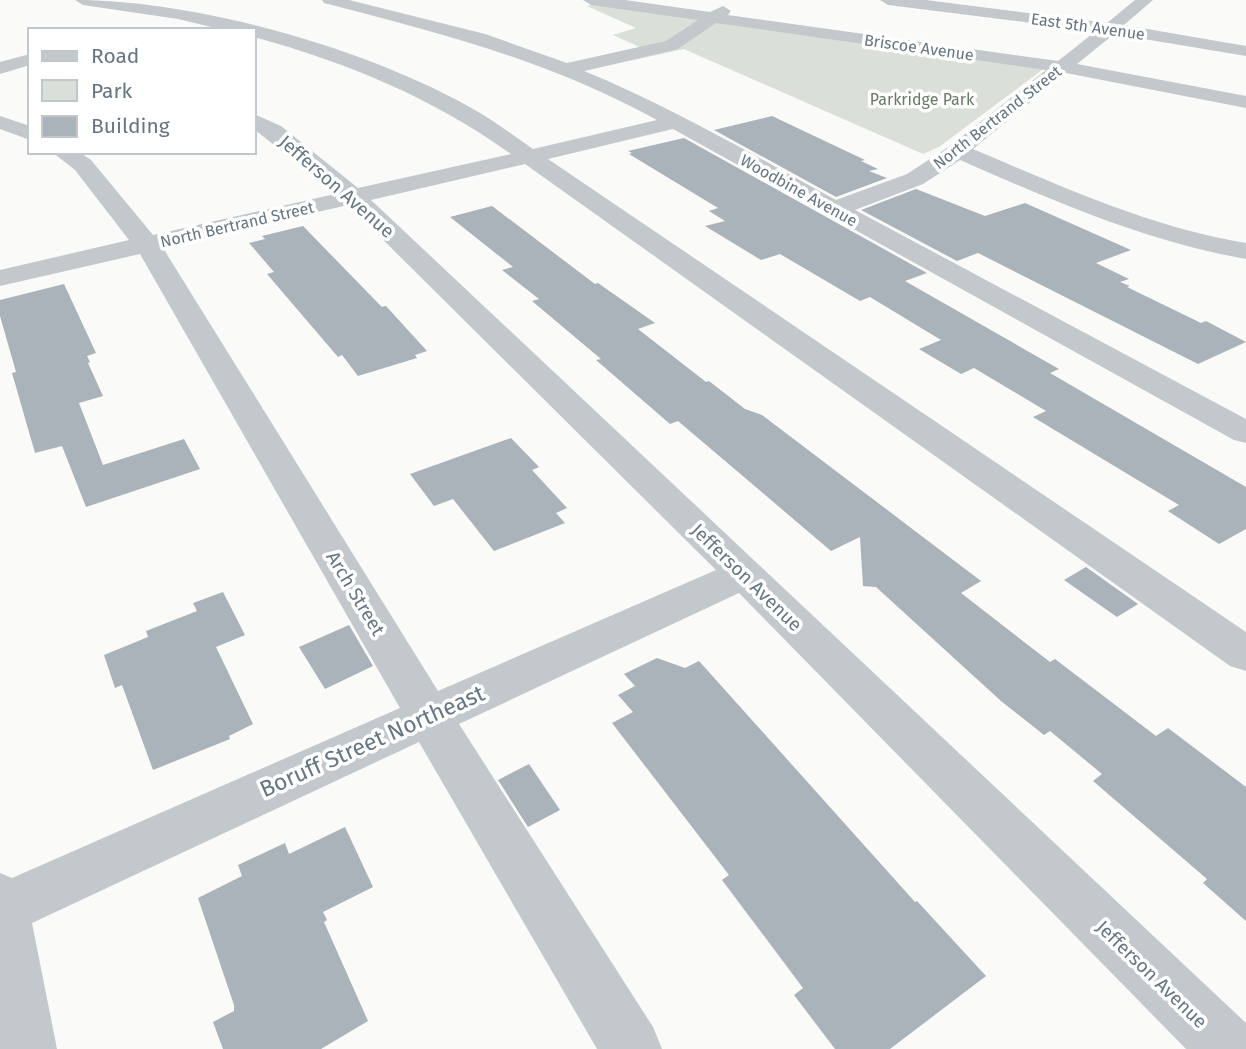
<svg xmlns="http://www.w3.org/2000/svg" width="1246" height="1049" viewBox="0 0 1246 1049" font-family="'Fira Sans',sans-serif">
<rect width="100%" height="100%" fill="#fafaf8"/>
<path fill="#dadfd7" d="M599,3L1046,67L939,147L923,154L684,49L584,71L571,66L644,49L613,35L636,28L587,6Z"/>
<path fill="#aab3b9" d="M772,116L865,160L861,161L878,169L869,171L887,178L836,197L714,130Z
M684,138L927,273L905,281L1059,369L1050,373L1246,487V529L1219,544L1168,511L1179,505L1033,417L1046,411L974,368L961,374L919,349L941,340L870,297L860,301L780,254L761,260L705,226L725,221L709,211L718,208L629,154L632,153L628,151Z
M916,189L985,216L1025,203L1131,250L1096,263L1129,279L1120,282L1130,286L1127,287L1201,323L1206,321L1246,342L1198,364L978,253L957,261L861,210Z
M492,206L595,284L598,283L655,323L638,329L706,382L709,381L745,409L762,415L981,581L961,593L1050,662L1055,659L1156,736L1168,728L1246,787V921L1203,883L1207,879L1093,781L1102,774L1050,731L1044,735L1001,701L876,587L863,586L860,537L831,551L678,421L670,424L596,360L601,359L532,301L539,299L502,270L513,267L450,217Z
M303,226L375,300L382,307L386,306L427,351L415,355L417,358L358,376L342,355L338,357L267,274L274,272L249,243L265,239L262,236Z
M64,284L96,353L87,356L90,362L88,363L103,396L79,403L103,465L184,439L200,469L86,507L62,446L35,453L12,373L16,372L0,316V300Z
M511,438L539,467L532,470L567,508L556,513L565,523L494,551L453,499L434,506L410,474Z
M1086,567L1138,604L1117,617L1064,580Z
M223,592L245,635L216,647L253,724L229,736L230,739L153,770L122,685L115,688L104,655L148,637L146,631L197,611L193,603Z
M349,625L373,666L325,689L299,647Z
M657,658L685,668L699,661L915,902L917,901L986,976L890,1049H835L794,995L803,988L722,880L729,875L612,723L633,712L618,695L635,686L624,674Z
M529,764L560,810L528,827L498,780Z
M345,827L373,887L323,912L327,920L324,922L368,1021L321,1049H223L213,1022L234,1011V1005L198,898L242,876L238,865L285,843L289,854Z"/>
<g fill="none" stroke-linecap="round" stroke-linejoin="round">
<path fill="#c3c8cc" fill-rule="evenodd" d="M75,0C198,0 374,50 480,113C498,124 516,137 533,149L657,120C548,60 443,34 324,3L322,0H349L485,34L567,63L666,41L698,20L591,5L583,0H625L710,12L723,6L731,11L728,15L1058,61L1096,31L888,5L880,0H926L1107,23L1135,0H1153L1124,25L1246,46V56L1114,34L1077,64L1246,96V108L1066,73L973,149C1063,187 1150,227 1246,243V259C1144,241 1054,201 960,160L923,184L855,210L1246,419V443L1234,440L673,129L548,159L1246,632V671L1230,666L525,164L371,200L1246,1023V1049H1186L739,593L459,724L653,1027L662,1049H597L419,742L32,923L57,1049H0V873L12,878L400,708L140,254L0,286V270L129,240L75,170L52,152H79L91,160L153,235L335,194L254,129V114L281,126L358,188L511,154C431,97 348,63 254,37V30H224L178,19L83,5ZM716,23L1046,70L950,146L907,174L836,200C753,155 672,107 584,71L678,49ZM348,205L716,570L438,691L163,248Z
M30,54V65L0,74V62Z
M0,116L30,126V140L0,129Z"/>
</g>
<g text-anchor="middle" stroke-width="7" stroke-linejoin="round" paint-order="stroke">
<g font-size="16" fill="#657683" stroke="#fff">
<text transform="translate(1088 26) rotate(8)" y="6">East 5th Avenue</text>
<text transform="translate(919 47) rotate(8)" y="6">Briscoe Avenue</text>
<text transform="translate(997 117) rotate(-38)" y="6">North Bertrand Street</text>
<text transform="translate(799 190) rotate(29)" y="6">Woodbine Avenue</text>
<text transform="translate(237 224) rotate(-13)" y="6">North Bertrand Street</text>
</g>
<g font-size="16" fill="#687a64" stroke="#fff">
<text x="922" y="105">Parkridge Park</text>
</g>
<g font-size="19" fill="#657683" stroke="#fff">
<text transform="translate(337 186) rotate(41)" y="7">Jefferson Avenue</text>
<text transform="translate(747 577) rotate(44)" y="7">Jefferson Avenue</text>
<text transform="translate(356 593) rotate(59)" y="7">Arch Street</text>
<text transform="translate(1152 974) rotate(44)" y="7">Jefferson Avenue</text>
</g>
<g font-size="23" fill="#657683" stroke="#fff">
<text transform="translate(372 741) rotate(-24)" y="8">Boruff Street Northeast</text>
</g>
</g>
<rect x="28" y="28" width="228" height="126" fill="#ffffff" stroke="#c1c8cd" stroke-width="2"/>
<rect x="42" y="51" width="35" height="10" fill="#c3c8cc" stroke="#c1c8cd" stroke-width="2"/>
<text x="91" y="63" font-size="21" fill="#657683">Road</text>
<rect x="42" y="80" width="35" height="21" fill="#dadfd7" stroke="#c1c8cd" stroke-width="2"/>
<text x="91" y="98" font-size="21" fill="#657683">Park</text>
<rect x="42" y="116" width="35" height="21" fill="#aab3b9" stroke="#c1c8cd" stroke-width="2"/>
<text x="91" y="133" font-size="21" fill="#657683">Building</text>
</svg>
